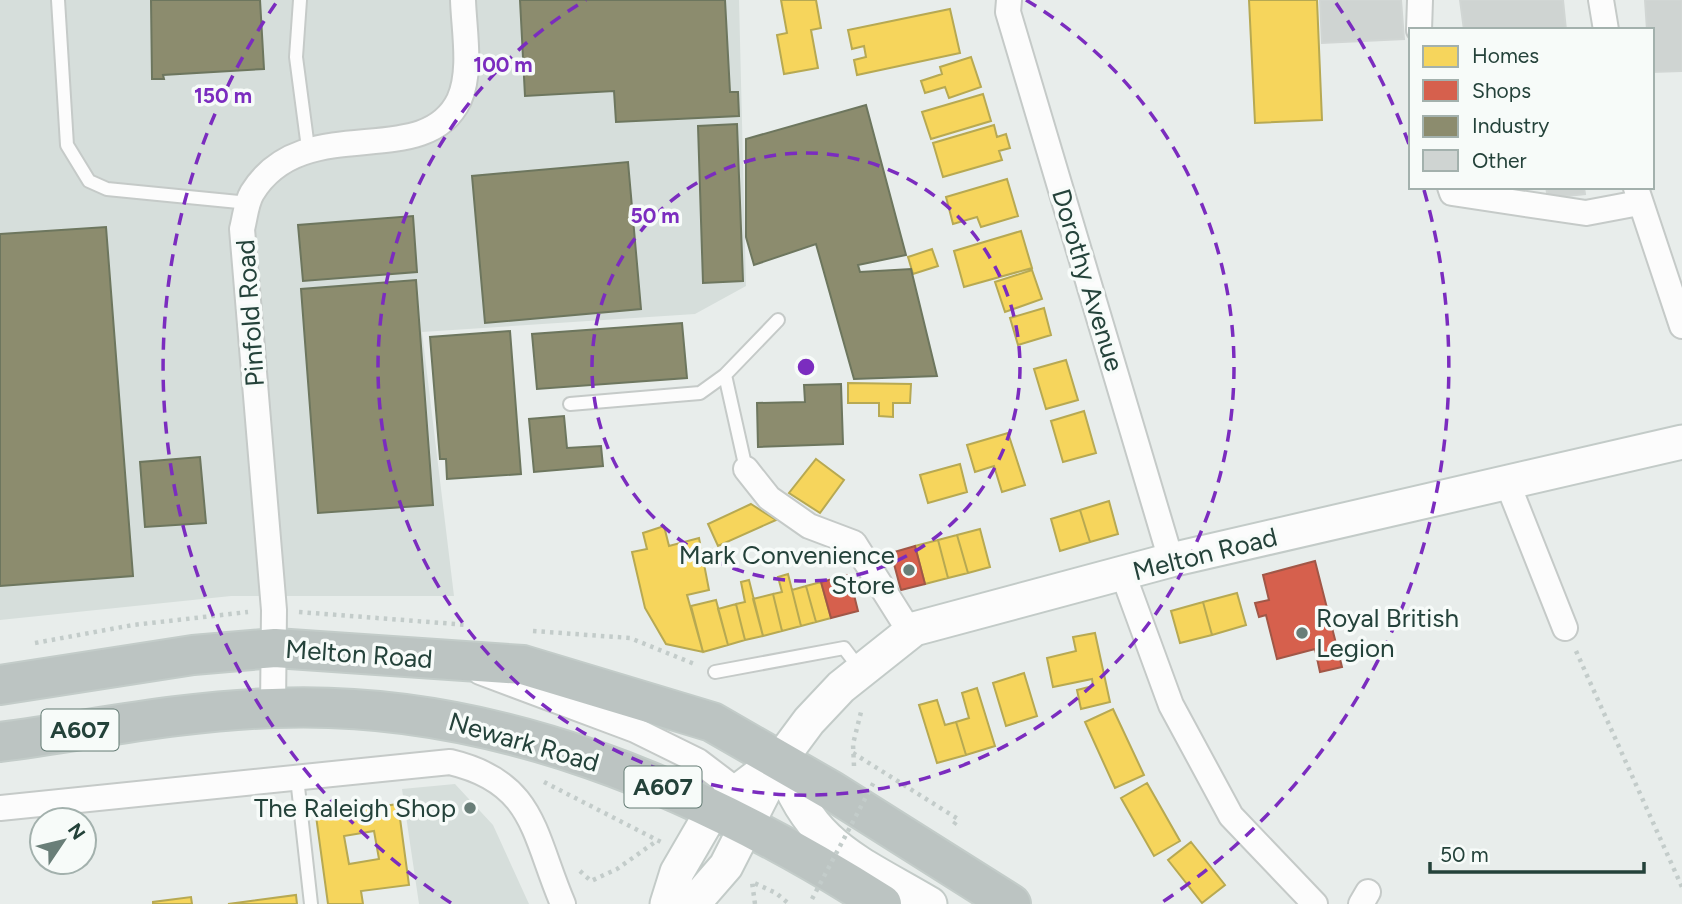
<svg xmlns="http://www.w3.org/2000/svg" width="1682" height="904" viewBox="0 0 1682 904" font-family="Figtree,sans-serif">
<rect width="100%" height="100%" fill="#e8edeb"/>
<path fill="#d6dedb" d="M0,0H739L746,286L695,314L422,332L454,596H231L0,620Z
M455,784L493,825L529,904H419L402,789Z"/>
<path fill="#f6d55c" stroke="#b7a952" stroke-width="2" fill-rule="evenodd" d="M781,0H816L821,28L811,30L818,68L784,74L777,35L787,33Z
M1249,0H1317L1322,120L1255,123Z
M950,9L960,53L857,75L854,60L866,57L864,46L852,49L848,30Z
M971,57L981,87L949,98L945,87L925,93L921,81L942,74L940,67Z
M983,94L991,121L931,139L922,112Z
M994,125L997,137L1006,134L1010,148L999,151L1002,160L943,177L933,143Z
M1007,179L1018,216L981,227L977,217L953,224L946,197Z
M1021,231L1032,268L964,287L954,251Z
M932,249L938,266L913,274L908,257Z
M1032,270L1042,299L1005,312L995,282Z
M1044,308L1051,335L1018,345L1010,318Z
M1066,360L1078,400L1046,409L1034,369Z
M848,383L911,384L910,403H893V417L879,416V403H848Z
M1084,411L1096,453L1063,462L1051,421Z
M1008,433L1025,485L1002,492L994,466L975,472L967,445Z
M816,459L844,480L820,513L789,493Z
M960,464L967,492L928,503L920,475Z
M1109,501L1118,534L1090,542L1080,510Z
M751,504L776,520L718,546L708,524Z
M1080,510L1090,542L1060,551L1051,519Z
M664,526L669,546L699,538L709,590L687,595L703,652L666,644L645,608L632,552L647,549L643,533Z
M980,529L990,567L968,573L957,535Z
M957,535L968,573L948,578L938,540Z
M938,540L948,578L925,584L915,546Z
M788,574L801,626L782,631L773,594L782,592L778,577Z
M749,580L763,636L745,640L736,604L745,602L741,582Z
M821,582L831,618L816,622L806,586Z
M806,586L816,622L801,626L792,590Z
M1237,593L1246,625L1212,635L1203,602Z
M773,594L782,631L763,636L753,599Z
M716,600L728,645L703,652L691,606Z
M1203,602L1212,635L1180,643L1171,611Z
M736,604L745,640L728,645L718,609Z
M1095,633L1110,702L1081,709L1077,690L1093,686L1092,679L1053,687L1047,658L1076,651L1073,637Z
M1024,673L1037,716L1006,726L993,683Z
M977,688L995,746L966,755L956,722L969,718L962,693Z
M937,700L945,725L956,722L966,755L937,763L919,705Z
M1113,709L1144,775L1115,788L1085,722Z
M1147,783L1180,841L1154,856L1121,798Z
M398,804L409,885L361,891L363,904H328L316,816ZM374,831L379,859L349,864L344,836Z
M1191,842L1225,885L1202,903L1168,860Z
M296,895L297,904H228Z
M191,897L192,904H153V902Z"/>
<path fill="#d6604d" stroke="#a15747" stroke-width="2" d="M915,546L925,584L901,590L891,553Z
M1315,561L1342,667L1320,672L1315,649L1277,659L1266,615L1259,617L1255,603L1269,600L1263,575Z
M849,575L858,611L831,618L821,582Z"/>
<path fill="#8c8c6e" stroke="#6d765e" stroke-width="2" d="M151,0H260L264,69L163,75L164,79H152Z
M520,0H725L730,92H738L739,116L616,122L614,91L525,96Z
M866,105L906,255L858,265L860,272L911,269L937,376L854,379L816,244L754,265L746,237V139Z
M737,124L743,281L703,283L698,126Z
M628,162L641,309L485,323L472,176Z
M413,216L417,272L303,281L298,225Z
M106,227L133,576L0,586V234Z
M416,280L433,505L318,513L301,289Z
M682,323L687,378L537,389L532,334Z
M510,331L521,474L447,479L446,459H440L430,337Z
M841,384L843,444L758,447L757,403L805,402L804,385Z
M564,416L567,448L601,446L603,466L534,472L529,419Z
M200,457L206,523L145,527L140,462Z"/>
<path fill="#cfd4d2" stroke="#d1d6d4" stroke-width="2" d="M1320,0H1401L1404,39L1322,43Z
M1460,0H1563L1566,30H1464Z
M1645,0H1682V71L1652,72V30H1647Z
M1546,187H1584L1585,194L1548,198Z"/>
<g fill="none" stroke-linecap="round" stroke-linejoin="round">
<defs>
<path id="lane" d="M58,0L67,145L89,181L107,189L249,203
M300,0L296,57L308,148
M570,404L700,393L725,375
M746,469L725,375L778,320
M715,672L844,648L860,669
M297,778L311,904"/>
<path id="street" d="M1009,0L1008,12L1171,560
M1601,0L1606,30
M1419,30L1420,0
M1450,187L1452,193L1586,213L1639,203
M1636,188L1682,326
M746,469L769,498L809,526L854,543L910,632
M1507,482L1565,628
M1123,574L1171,705L1231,816L1315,904
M480,672L635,730L698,761L727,783L742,806
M273,707L274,610L242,229C245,218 246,203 252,193C303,109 424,173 459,100C472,71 464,31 463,0
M0,808L450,762C535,782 533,834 563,904
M1361,904L1368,892"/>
<path id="secondary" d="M780,760C810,847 856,860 930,904
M667,904L677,872L713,810L775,763
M693,904L726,866L780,760L809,721L841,687L914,629L1171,560L1682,442"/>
<path id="highway" d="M0,685L193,655L275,648L523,665L712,722L832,791L1011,904
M0,742C91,730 181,711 273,708C492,699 700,788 882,904"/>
</defs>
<use href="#lane" stroke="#c5cac8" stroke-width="16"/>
<use href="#street" stroke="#c5cac8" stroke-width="28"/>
<use href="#secondary" stroke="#c3cbc8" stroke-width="37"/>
<use href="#highway" stroke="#c3ccc9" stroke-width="42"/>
<path stroke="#c3ccca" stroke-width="4.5" stroke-dasharray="3.5 5" stroke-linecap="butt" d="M299,612L468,625
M533,631L630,638L697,665
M35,643L133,625L248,612
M1576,651L1682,887
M853,753L958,819L952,827
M854,766L853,744L861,712
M544,782L661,842
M580,871L591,881L617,869L658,840
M755,904L752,882L776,893L789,904"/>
<use href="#lane" stroke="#fcfcfc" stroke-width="12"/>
<use href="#street" stroke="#fcfcfc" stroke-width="24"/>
<use href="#secondary" stroke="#fcfcfc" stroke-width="33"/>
<use href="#highway" stroke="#bcc4c2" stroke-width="38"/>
<path stroke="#c3ccca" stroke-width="4.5" stroke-dasharray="3.5 5" stroke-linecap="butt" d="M812,899L875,780"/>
</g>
<g fill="none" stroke="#7b2cbf" stroke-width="3.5" stroke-dasharray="12 9">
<circle cx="806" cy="367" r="214"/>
<path d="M1026 0A428 428 0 1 1 586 0"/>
<path d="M451 903A643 643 0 0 1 276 3M1336 3A643 643 0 0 1 1410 147M1424 190A643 643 0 0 1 1161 903"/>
</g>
<g fill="#697e78" stroke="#f7fbf9" stroke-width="2.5">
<circle cx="909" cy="570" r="7"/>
<circle cx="1302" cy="633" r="7"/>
<circle cx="470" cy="808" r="7"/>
</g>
<g text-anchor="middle" stroke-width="7" stroke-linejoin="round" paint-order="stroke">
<g fill="#f7fbf9" stroke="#637a73" stroke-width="2">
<rect x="41.5" y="709.5" width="77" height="41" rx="5"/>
<rect x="624.5" y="766.5" width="77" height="41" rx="5"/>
</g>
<g font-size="24" font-weight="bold" fill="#24423a">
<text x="80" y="738">A607</text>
<text x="663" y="795">A607</text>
</g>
<g font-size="26" fill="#24423a" stroke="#f7fbf9">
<text transform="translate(1088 280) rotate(73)" y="9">Dorothy Avenue</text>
<text transform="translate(250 313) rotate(-94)" y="9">Pinfold Road</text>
<text transform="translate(1205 554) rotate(-14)" y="9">Melton Road</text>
<text transform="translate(359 654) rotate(4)" y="9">Melton Road</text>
<text transform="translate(524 742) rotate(16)" y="9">Newark Road</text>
</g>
<g font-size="26" fill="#24423a" stroke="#f7fbf9" text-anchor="end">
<text x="895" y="564">Mark Convenience<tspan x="895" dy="30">Store</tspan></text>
<text x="1316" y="627" text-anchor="start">Royal British<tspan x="1316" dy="30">Legion</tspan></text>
<text x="456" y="817">The Raleigh Shop</text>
</g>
</g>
<circle cx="806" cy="367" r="10" fill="#7b2cbf" stroke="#f7fbf9" stroke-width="3.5"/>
<g font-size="21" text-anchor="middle" font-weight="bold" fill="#7b2cbf" stroke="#f7fbf9" stroke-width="7" stroke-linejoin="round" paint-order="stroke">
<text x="503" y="72">100 m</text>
<text x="223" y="103">150 m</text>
<text x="655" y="223">50 m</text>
</g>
<rect x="1409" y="28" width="245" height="161" fill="#f7fbf9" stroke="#a3b1ad" stroke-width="2"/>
<rect x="1423" y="46" width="35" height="21" fill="#f6d55c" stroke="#a3b1ad" stroke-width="2"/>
<text x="1472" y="63" font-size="21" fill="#24423a">Homes</text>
<rect x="1423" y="80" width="35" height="21" fill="#d6604d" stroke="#a3b1ad" stroke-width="2"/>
<text x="1472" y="98" font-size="21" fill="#24423a">Shops</text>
<rect x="1423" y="116" width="35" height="21" fill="#8c8c6e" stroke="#a3b1ad" stroke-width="2"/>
<text x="1472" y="133" font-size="21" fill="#24423a">Industry</text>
<rect x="1423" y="150" width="35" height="21" fill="#cfd4d2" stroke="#a3b1ad" stroke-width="2"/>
<text x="1472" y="168" font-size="21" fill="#24423a">Other</text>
<g transform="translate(63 841) rotate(55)"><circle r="33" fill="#f7fbf9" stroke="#a3b1ad" stroke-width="2"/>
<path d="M0-5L12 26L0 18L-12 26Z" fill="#697e78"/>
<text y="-10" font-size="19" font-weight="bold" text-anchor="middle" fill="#24423a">N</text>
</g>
<path d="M1430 862v10h214v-10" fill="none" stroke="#24423a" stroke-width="3.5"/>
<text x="1440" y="862" font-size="21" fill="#24423a" stroke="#f7fbf9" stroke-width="5" paint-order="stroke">50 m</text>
</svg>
